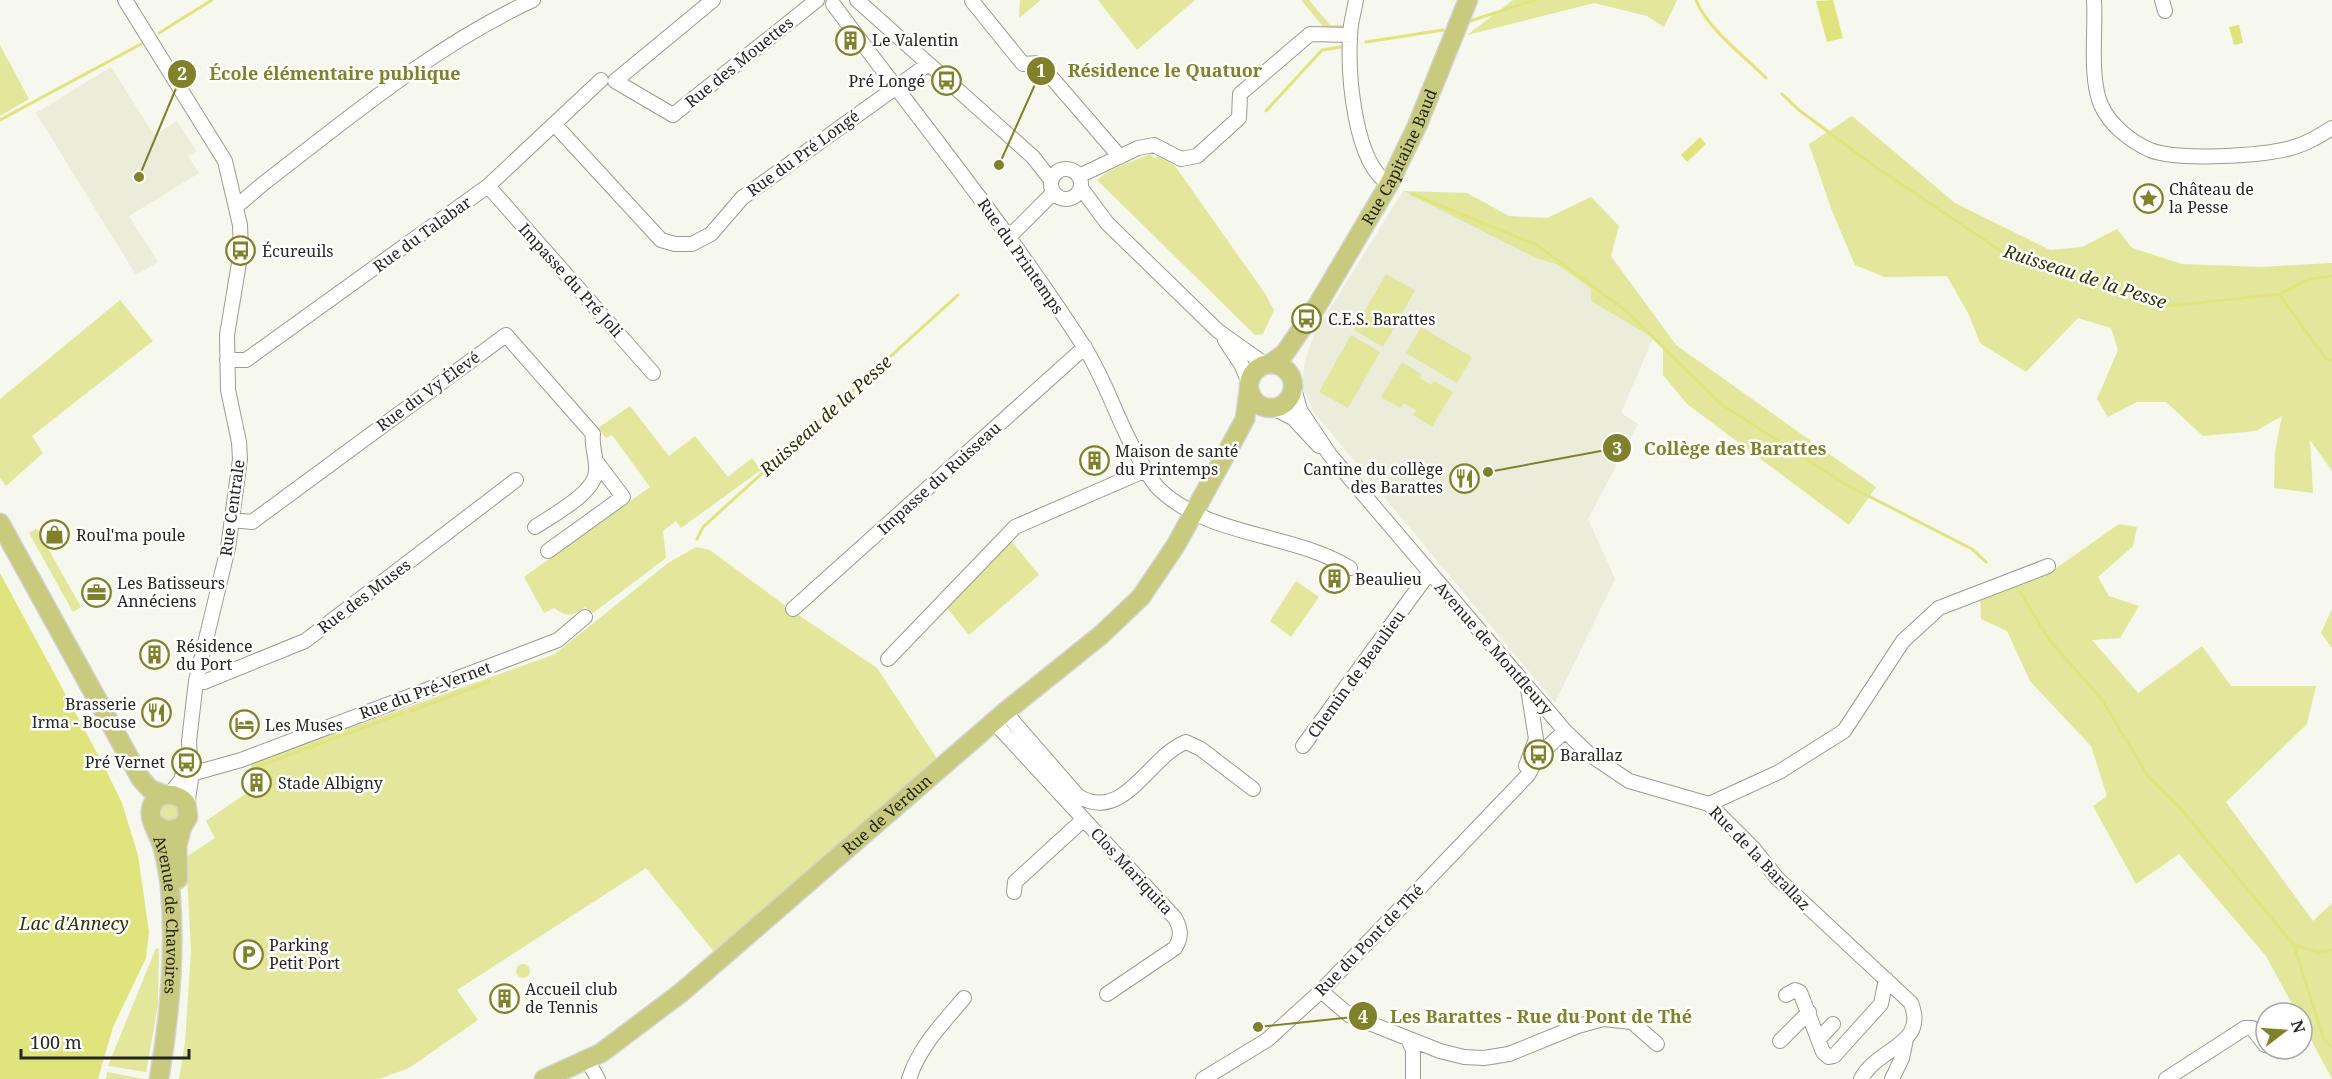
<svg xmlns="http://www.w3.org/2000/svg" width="2332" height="1079" viewBox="0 0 2332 1079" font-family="'Noto Serif',serif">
<rect width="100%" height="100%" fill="#f6f7ed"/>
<path fill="#ebecda" d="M111,67L154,135L177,121L196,151L188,156L199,173L129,216L158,262L136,275L36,113Z
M1403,191L1536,258L1557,265L1591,289V301L1653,338L1621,413L1638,424L1588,519L1615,579L1555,703L1313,411L1302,385L1305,360L1316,331Z"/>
<path fill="#e3e79b" d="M1020,0H1041L1019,18Z
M1098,0H1195L1137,50Z
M1301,0H1309L1330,25H1348L1347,30H1326Z
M1513,0H1677L1664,27L1647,16L1594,3L1467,35Z
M0,45L29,99L0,116Z
M1852,116L1955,203L2050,250L2082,247L2117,229L2132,248L2182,264L2261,267L2332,263V471L2310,440L2313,493L2274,488L2275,452L2282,416L2256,431L2203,436L2166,402H2137L2108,417L2097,399L2118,350L2111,328L2078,318L2026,372L1980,343L1969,315L1947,276L1885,277L1855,265L1832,211L1809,144Z
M1150,154L1154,158L1160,156L1175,166L1264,292L1274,310L1263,334L1255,335L1097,180L1109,171Z
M1403,191L1467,193L1509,216L1547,218L1591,197L1619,226L1611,256L1676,345L1876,487L1849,525L1687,404L1663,375V348L1653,338L1591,301V289L1558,265L1536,258Z
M1386,274L1415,290L1383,347L1354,330Z
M120,300L153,341L32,436L43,453L6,486L0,478V399Z
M1421,327L1472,357L1457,383L1406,353Z
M1351,335L1380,352L1348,408L1319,392Z
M1402,362L1421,374L1420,378L1431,385L1434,381L1453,392L1432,427L1413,415L1416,410L1404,403L1400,408L1381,397Z
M630,406L669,456L695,436L728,477L752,458L761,470L681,528L676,521L663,531L666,558L593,613L585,607C572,617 568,617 554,608L544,613L524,577L650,487L612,435L606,438L598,428Z
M2119,524L2137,527L2133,546L2098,577L2109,596L2139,606L2120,638L2092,640L2138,693L2202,646L2231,686H2316L2307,724L2226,802L2313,921L2332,903V1079L2302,1023V1013H2297L2266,956L2179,854L2136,884L2093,806L2107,796L2091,746L2030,681L2007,631L1981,619L1980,590L2052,571Z
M37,529L81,607L73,612L29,533Z
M1008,537L1039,575L969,635L947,608Z
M696,547L710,550L791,610L877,668L938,760L714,952L646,868L457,990L478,1020L409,1068L379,1079H179L185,1042L191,951L186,857L215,838L206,821L245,794L252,763L555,654L668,563Z
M1296,581L1319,597L1291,637L1270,621Z
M2332,609V648L2321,633Z
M161 813a9 9 0 1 1 18 0a9 9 0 1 1-18 0Z
M156,948L159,949L158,1005L146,1072L108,1066Z
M516 971a7 7 0 1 1 14 0a7 7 0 1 1-14 0Z
M107,1072L144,1079H106Z"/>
<path fill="#e0e47c" d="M1833,0L1843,38L1827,42L1816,1Z
M2239,25L2243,43L2234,45L2229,27Z
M1700,137L1706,144L1687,162L1681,155Z
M0,573L102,762L122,803L138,855L149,932L146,958L113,1027L98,1079H0Z"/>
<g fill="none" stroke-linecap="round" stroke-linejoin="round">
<path stroke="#e0e47c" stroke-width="3" d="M1696,0C1706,27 1745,57 1766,78
M1470,21L1535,0
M159,33L212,0
M1366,42L1443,30
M1782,94L1799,110L1874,166L2007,255L2169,306L2279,294L2326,359L2332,360
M1266,111L1322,50L1341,47
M0,120L141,44
M1412,194L1537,245L1625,310L1721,404L1845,484L1972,549L1986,562
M2279,294L2309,279L2332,276
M697,539L703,527L958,295
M2020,592L2050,641L2101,698L2148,776L2180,808L2294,945L2318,952L2332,950
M411,711L489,682
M256,767L403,713
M2294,946L2324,1039L2332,1047"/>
<defs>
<path id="minor" d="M125,0L225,161L240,225L241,251L227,335L228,390L239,442L240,459L228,548L196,681L189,741L191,779L187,806
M713,0L615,81L673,115L817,0
M857,0L1033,157L1051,180
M1356,0C1354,12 1350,24 1350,37C1348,74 1354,163 1389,184
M2094,0C2096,30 2089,77 2101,105C2110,125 2130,141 2150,150C2178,161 2262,156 2291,148C2306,144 2319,136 2332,128
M2162,0L2165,11
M972,1L1023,64L1039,63L1120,157
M833,4C917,117 1006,226 1083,345C1108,383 1119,428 1144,467C1148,474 1153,483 1159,489C1211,538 1291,532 1350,568
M556,126L661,240L675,244H692L711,234L742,198L927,65
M1051 184a15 15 0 1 1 30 0a15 15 0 1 1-30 0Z
M1079,176L1138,148L1154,145L1181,159L1197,156L1239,118L1240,94L1310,34L1350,35
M488,186L653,373
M1081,188L1107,223L1218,331L1266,365
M237,206L264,183C350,117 434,46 533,0
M1010,236L1053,193
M1225,340L1241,364L1249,383
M227,360H246L488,186L601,80
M1293,385L1300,410L1330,455L1565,731L1589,754L1629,781L1709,804L1754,849L1777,878L1911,1003C1928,1045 1878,1047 1861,1079
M1273,408L1293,418L1319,446
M232,520L252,522L506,335L593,434C591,447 597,457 596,471C595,493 553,515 535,527
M548,551L623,497L596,461
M793,609L1085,347
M888,659L1015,527L1146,470
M196,681L204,682L305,641L516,480
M1005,712L1078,796C1124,824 1149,756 1186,742L1201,749L1253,789
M994,722L1175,918C1181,929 1182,937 1175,948L1107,994
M1303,746L1429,573
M1526,766L1536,739L1528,689
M191,774L241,760L511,658L558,640L585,617
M170,794L181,780L186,762
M1709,804L1779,772L1844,731L1903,641L1939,608L2048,566
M1014,892L1015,882L1084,819
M1321,991L1349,1015L1440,1051L1464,1057L1484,1058L1509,1054L1578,1026L1603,1019L1632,1022L1657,1044
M1786,995L1795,990L1800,992L1823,1052L1829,1057L1834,1056L1881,1004L1886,979
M1408,1039L1413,1050V1079
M1819,1039L1833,1024
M1780,1041L1809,1012
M587,1060L598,1079
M909,1079C919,1047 943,1023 964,998
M1203,1079L1267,1040L1321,991L1528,775L1539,755L1565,731
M1892,1079L1902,1058L1906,1039
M2166,1079L2245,1028H2252L2265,1045"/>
<g id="major">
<path id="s1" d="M1270,364L1285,353L1317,306L1389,184L1417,126L1468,0"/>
<circle cx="1271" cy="386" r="22"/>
<path d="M0,523L141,779L150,789L165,795"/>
<path id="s2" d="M155,824L166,831L182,827L188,817L186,803C176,791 154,791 151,810C149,821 159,834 162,845C166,858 168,872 170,886C176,951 170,1015 159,1079"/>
<path d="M178,879L177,846L182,827"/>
<path id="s3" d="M544,1079L601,1053L682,992L1005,712L1101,635L1141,597L1176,545L1245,419L1249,389"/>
</g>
</defs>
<use href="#minor" stroke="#9b9b92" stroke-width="16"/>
<use href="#major" stroke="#d3d3d3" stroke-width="21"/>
<use href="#minor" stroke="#fff" stroke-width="14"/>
<use href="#major" stroke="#c8ca7d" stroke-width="18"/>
</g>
<defs>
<symbol id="building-ring" viewBox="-11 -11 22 22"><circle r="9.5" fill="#fff" stroke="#7f812b" stroke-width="1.5"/><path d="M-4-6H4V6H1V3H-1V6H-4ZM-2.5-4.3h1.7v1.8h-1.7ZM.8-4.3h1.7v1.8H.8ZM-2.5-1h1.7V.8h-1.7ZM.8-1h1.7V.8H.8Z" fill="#7f812b"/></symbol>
<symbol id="bus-ring" viewBox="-11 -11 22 22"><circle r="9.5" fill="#fff" stroke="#7f812b" stroke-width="1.5"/><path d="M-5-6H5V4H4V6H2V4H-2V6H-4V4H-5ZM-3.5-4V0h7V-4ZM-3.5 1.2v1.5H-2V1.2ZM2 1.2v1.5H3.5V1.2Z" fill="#7f812b"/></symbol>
<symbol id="sight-ring" viewBox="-11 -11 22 22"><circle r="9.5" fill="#fff" stroke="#7f812b" stroke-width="1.5"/><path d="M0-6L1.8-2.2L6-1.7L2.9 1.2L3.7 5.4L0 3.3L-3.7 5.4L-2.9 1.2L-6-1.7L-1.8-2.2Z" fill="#7f812b"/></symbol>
<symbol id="restaurant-ring" viewBox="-11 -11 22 22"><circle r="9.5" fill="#fff" stroke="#7f812b" stroke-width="1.5"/><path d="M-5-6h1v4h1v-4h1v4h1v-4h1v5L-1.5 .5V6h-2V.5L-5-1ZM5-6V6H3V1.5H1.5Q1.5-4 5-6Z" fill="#7f812b"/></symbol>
<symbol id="shop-ring" viewBox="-11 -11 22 22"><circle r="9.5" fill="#fff" stroke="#7f812b" stroke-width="1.5"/><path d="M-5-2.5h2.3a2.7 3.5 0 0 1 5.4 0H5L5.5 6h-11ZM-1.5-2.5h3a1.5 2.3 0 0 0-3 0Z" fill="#7f812b"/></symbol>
<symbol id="office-ring" viewBox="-11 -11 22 22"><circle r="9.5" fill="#fff" stroke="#7f812b" stroke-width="1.5"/><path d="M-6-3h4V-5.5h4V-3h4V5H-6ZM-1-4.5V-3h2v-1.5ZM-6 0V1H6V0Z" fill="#7f812b"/></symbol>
<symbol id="hotel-ring" viewBox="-11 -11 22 22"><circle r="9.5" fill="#fff" stroke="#7f812b" stroke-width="1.5"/><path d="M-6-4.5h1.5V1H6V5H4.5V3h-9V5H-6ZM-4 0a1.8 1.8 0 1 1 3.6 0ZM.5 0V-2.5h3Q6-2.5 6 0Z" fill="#7f812b"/></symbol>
<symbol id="parking-ring" viewBox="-11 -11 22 22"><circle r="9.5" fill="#fff" stroke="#7f812b" stroke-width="1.5"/><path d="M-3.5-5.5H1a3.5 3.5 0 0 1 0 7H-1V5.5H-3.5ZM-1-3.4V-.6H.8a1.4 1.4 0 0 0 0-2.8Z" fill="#7f812b"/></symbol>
</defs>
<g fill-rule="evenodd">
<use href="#building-ring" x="834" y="24" width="33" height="33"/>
<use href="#bus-ring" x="930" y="64" width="33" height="33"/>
<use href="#sight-ring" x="2132" y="182" width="33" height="33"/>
<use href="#bus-ring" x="224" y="234" width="33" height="33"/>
<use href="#bus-ring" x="1290" y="302" width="33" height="33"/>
<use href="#building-ring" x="1078" y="444" width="33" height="33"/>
<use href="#restaurant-ring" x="1448" y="462" width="33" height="33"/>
<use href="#shop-ring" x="38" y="518" width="33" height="33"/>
<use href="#building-ring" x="1318" y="562" width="33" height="33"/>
<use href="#office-ring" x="80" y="576" width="33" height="33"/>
<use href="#building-ring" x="138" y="638" width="33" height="33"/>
<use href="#restaurant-ring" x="140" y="696" width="33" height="33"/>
<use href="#hotel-ring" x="228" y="708" width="33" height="33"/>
<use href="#bus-ring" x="1522" y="738" width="33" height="33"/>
<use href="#bus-ring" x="170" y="746" width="33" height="33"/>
<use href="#building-ring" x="240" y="766" width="33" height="33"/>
<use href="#parking-ring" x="232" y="938" width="33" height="33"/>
<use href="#building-ring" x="488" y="982" width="33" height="33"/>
</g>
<g text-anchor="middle" stroke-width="5" stroke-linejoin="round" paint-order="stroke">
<g font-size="16" fill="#252522" stroke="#fff" text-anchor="start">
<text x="872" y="46">Le Valentin</text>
<text x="925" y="87" text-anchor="end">Pré Longé</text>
<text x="2169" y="195">Château de<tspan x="2169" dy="18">la Pesse</tspan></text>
<text x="262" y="257">Écureuils</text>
<text x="1328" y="325">C.E.S. Barattes</text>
<text x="1115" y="457">Maison de santé<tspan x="1115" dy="18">du Printemps</tspan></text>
<text x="1443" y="475" text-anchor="end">Cantine du collège<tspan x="1443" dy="18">des Barattes</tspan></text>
<text x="76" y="541">Roul'ma poule</text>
<text x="1355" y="585">Beaulieu</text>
<text x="117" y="589">Les Batisseurs<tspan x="117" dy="18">Annéciens</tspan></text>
<text x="176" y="652">Résidence<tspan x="176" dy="18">du Port</tspan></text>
<text x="136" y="710" text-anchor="end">Brasserie<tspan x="136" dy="18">Irma - Bocuse</tspan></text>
<text x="265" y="731">Les Muses</text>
<text x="1560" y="761">Barallaz</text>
<text x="165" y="768" text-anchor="end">Pré Vernet</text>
<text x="278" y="789">Stade Albigny</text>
<text x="269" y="951">Parking<tspan x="269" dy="18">Petit Port</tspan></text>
<text x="525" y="995">Accueil club<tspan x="525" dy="18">de Tennis</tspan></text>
</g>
<g font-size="16" fill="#252522" stroke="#fff">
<text transform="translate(739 62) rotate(-39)" y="6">Rue des Mouettes</text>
<text transform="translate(803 153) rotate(-36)" y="6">Rue du Pré Longé</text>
<text dy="6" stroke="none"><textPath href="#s1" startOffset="246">Rue Capitaine Baud</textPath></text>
<text transform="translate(422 234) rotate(-36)" y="6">Rue du Talabar</text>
<text transform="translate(1021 256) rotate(55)" y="6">Rue du Printemps</text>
<text transform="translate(571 280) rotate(48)" y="6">Impasse du Pré Joli</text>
<text transform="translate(428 391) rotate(-36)" y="6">Rue du Vy Élevé</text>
<text transform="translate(939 478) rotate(-42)" y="6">Impasse du Ruisseau</text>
<text transform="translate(232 508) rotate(-82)" y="6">Rue Centrale</text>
<text transform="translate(364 596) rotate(-37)" y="6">Rue des Muses</text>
<text transform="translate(1494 648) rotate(49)" y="6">Avenue de Montfleury</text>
<text transform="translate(1356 674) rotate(-54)" y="6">Chemin de Beaulieu</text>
<text transform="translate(425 690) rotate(-20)" y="6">Rue du Pré-Vernet</text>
<text dy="6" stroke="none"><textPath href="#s3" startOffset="435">Rue de Verdun</textPath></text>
<text transform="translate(1760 858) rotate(46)" y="6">Rue de la Barallaz</text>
<text transform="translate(1132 871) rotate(47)" y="6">Clos Mariquita</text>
<text dy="6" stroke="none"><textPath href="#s2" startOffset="208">Avenue de Chavoires</textPath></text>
<text transform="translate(1369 940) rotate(-46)" y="6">Rue du Pont de Thé</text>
</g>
<g font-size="18" font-style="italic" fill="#313204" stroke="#fff">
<text transform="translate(2085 277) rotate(18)" y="6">Ruisseau de la Pesse</text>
<text transform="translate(826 416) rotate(-42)" y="6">Ruisseau de la Pesse</text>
<text x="74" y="930">Lac d'Annecy</text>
</g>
</g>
<path fill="none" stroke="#7f812b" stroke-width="2" d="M999 165L1041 71M139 177L182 74M1488 472L1617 448M1258 1027L1363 1016"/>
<g fill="#7f812b" stroke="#fff" stroke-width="2">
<circle cx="999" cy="165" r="6"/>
<circle cx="139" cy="177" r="6"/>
<circle cx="1488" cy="472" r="6"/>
<circle cx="1258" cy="1027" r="6"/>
<circle cx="1041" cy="71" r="15"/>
<circle cx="182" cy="74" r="15"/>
<circle cx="1617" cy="448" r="15"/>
<circle cx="1363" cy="1016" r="15"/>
</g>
<g font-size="18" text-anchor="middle" font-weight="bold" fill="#fff">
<text x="1041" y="77">1</text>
<text x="182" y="80">2</text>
<text x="1617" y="455">3</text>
<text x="1363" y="1023">4</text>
</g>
<g font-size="18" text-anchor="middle" font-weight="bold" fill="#7f812b" stroke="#fff" stroke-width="5" stroke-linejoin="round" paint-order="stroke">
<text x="1165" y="77">Résidence le Quatuor</text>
<text x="335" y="80">École élémentaire publique</text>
<text x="1735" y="455">Collège des Barattes</text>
<text x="1541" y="1023">Les Barattes - Rue du Pont de Thé</text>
</g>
<g transform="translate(2284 1031) rotate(73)"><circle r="28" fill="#ffffff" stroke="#a8a8a7" stroke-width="1.5"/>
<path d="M0-4.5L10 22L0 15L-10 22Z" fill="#7f812b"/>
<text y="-9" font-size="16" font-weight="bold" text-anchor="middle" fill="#252522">N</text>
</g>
<path d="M21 1049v9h168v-9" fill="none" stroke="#252522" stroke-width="3"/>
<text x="30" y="1049" font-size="18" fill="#252522" stroke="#ffffff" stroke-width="4.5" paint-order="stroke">100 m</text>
</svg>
